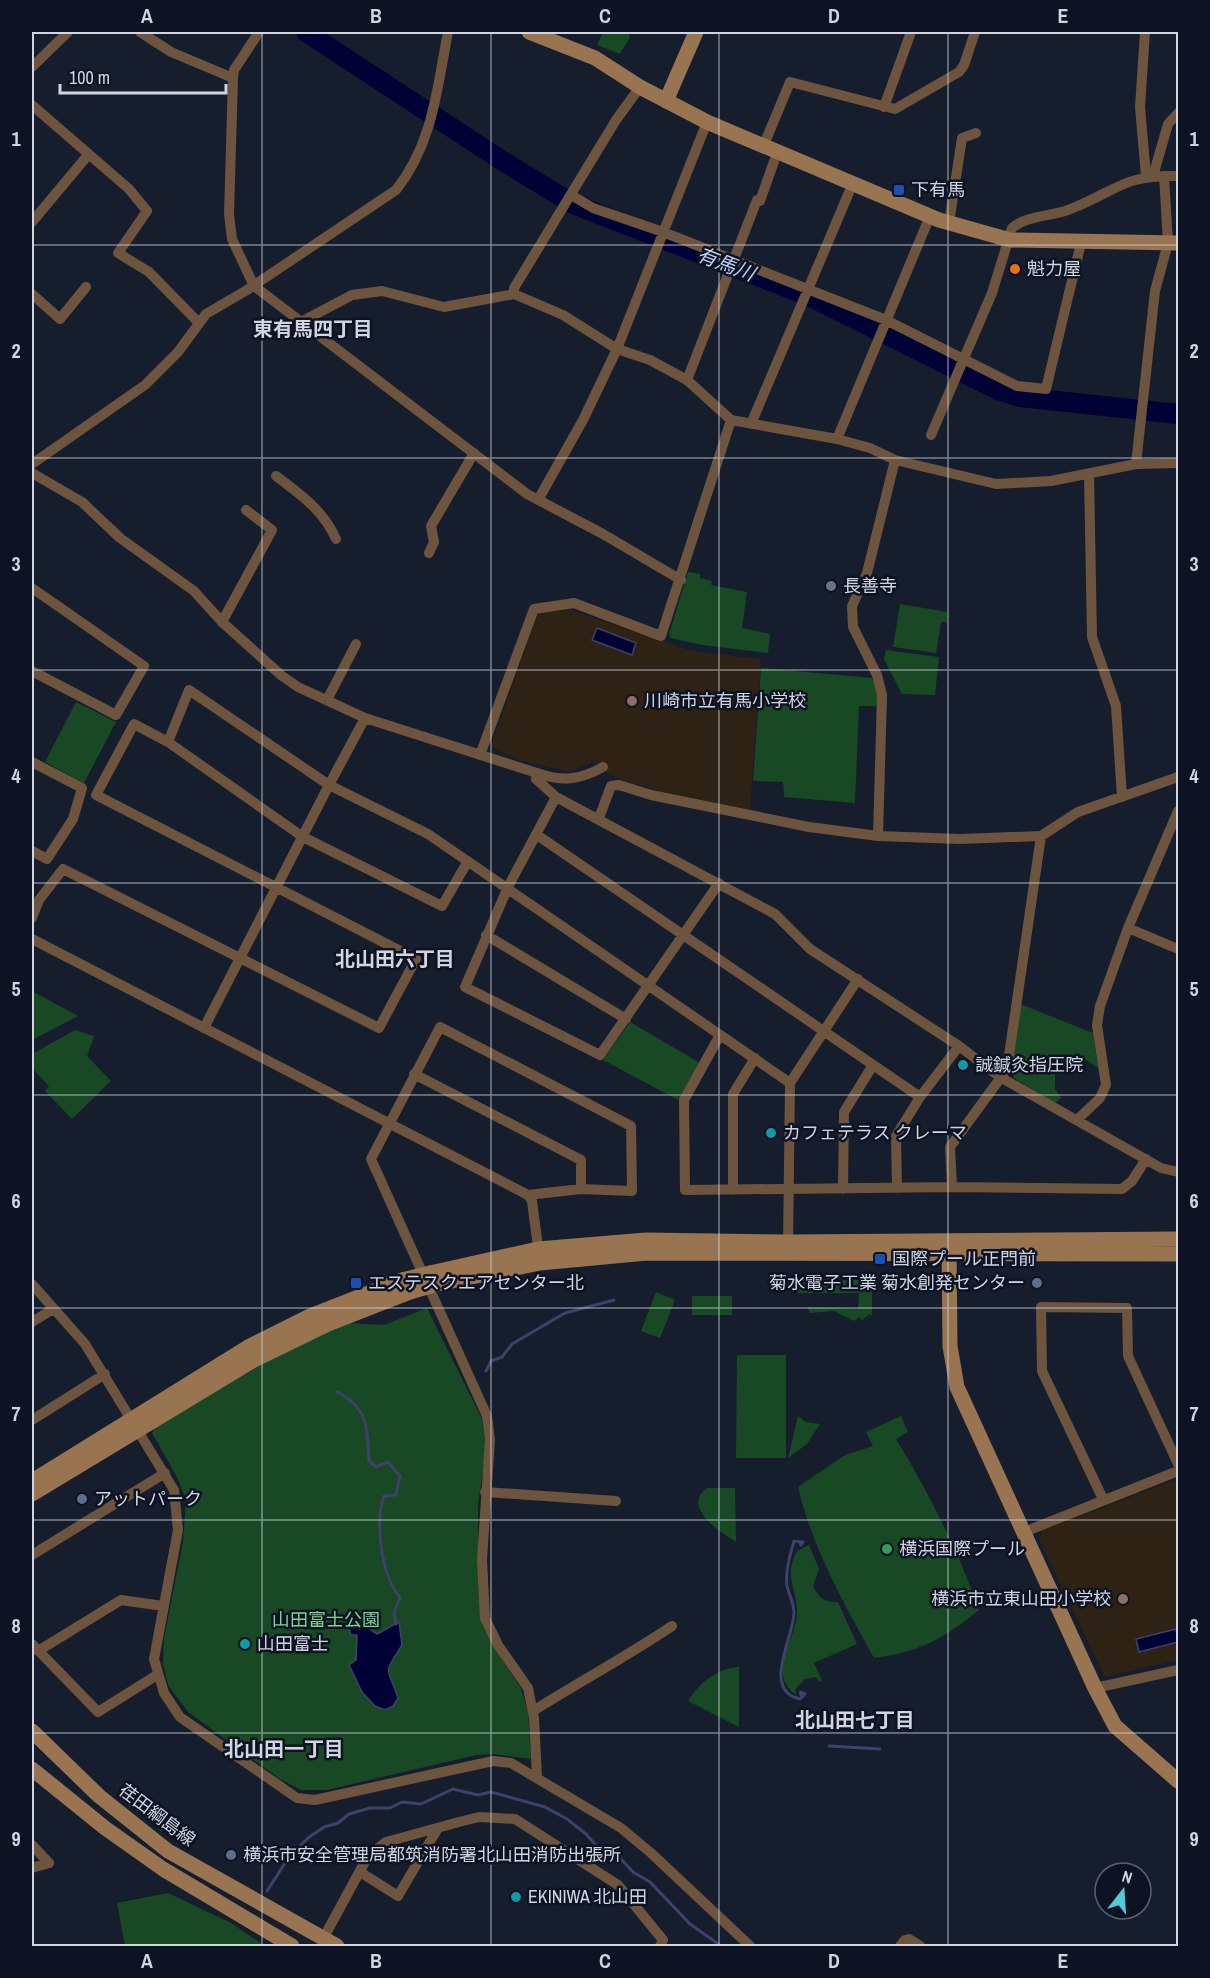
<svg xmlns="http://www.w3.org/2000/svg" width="1210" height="1978" viewBox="0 0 1210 1978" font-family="'Archivo Narrow','Noto Sans JP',sans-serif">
<rect width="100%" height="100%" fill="#161d2d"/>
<path fill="#2d2213" d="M571,610L692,651L761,659L750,810L665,793L629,782L609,775L603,767L592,762L570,772L519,760L493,748L492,742L539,612Z
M1178,1479V1660L1105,1677L1039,1539L1043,1530Z"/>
<path fill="#194924" d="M603,32L629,34L630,37L620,54L597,45Z
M688,572L700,574V578L712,581L711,585L747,592L742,628L770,634L768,653L702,645L671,638L669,634Z
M900,604L947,612V622H941L936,653L893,647Z
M886,650L939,657L935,695L902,694L884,659Z
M761,668L872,678L878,694V706H859L855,803L784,797L783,782L753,781Z
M76,702L116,722L84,783L45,762Z
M32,991L78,1016L32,1040Z
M1020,1004L1093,1033L1098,1068L1080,1056L1065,1060L1055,1071V1089L1061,1098L1055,1103L1014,1078L1011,1070Z
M630,1022L700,1063L678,1100L603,1060Z
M75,1030L94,1036L87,1056L111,1081L72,1119L45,1091L49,1086L32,1068V1054Z
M798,1279L858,1280L872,1290V1316L870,1314L862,1320L859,1317L854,1321L834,1311L810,1313L807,1307L858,1309L859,1293H797Z
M656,1292L675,1300L660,1338L641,1331Z
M692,1296H732V1315H692Z
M427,1308L482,1419L486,1450L478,1505V1576L499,1655L521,1688L528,1713L531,1759L494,1754L476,1755L327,1790H301L280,1779L188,1712L168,1685L163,1664L164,1638L183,1542L186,1500L178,1479L152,1433L155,1427L302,1341L347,1323L384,1325Z
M737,1355H786V1458H736Z
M798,1416L806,1422L820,1424L807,1444L788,1458Z
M901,1416L908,1432L896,1439C929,1493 958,1550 979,1610C943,1639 920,1652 874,1658C844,1604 812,1547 798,1487L845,1455L873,1446L866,1432Z
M707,1488H735L736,1542C720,1532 681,1507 707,1488Z
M809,1545L819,1569L813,1586C819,1597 823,1603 838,1602L857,1644L814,1663L822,1680L819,1682L816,1677L805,1679L796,1688V1695C766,1674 796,1640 797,1613C797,1588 783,1577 797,1551Z
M739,1667V1727L688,1701C699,1683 718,1668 739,1667Z
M168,1893L231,1923L265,1946H125L117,1903Z"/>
<path fill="#000236" stroke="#3e4169" stroke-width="1.5" d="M597,628L636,643L632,655L592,640Z
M356,1620L377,1634L399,1622L402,1645C382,1677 387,1664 398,1698L393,1706L385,1710L375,1706L362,1692L349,1665L356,1660L357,1635H351L349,1629Z
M1176,1629L1178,1642L1139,1652L1136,1639Z"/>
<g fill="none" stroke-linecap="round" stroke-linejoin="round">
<path stroke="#3e4169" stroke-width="3" d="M486,1371L491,1361L502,1357L512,1344L565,1313L614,1300
M337,1392C369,1408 367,1429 369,1461L376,1467L388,1462L400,1476L396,1495L384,1496C375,1522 381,1576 400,1597L394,1613L396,1624
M800,1543L801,1545L803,1542L794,1541C790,1555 785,1572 787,1586C789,1595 794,1603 794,1613C794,1636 761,1691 800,1699L805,1694L800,1692L801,1695
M829,1746L880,1749
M267,1891L289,1857L308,1838L324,1827L338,1823L349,1814L370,1808H390L402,1802L421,1804L453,1789L478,1795L491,1792L545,1807L567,1819L586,1834L602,1852L620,1858L633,1872L650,1882L690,1924L721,1946"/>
<path stroke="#000236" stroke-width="20" d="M306,32L498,158L573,204L811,297L998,390L1020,397L1178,414"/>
<path stroke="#6c543f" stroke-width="10" d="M140,32L171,52L233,78
M259,32L234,70L233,78L229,214L232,239L254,286L527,494L603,534L681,580
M1145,32L1140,107L1146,176
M32,67L68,32
M32,105L129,189L147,211L118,253L149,272L199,323
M884,107L911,32
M763,147L790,82L895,109L959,72L964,65L975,32
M1153,176L1168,124L1178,113
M571,195L593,208L663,232L886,320L1017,386L1046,389L1081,243
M760,201L777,153
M32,222L88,155
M949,223L962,138L976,133
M32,294L60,319L86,287
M514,294V288L616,120L640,87
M301,322L352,295L382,291L444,307L514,294L563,315L617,349L650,360L687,380L731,420L837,439L870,448L895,460L996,484L1051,481L1136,464L1178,463
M687,380L757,200
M751,424L853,183
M931,435L992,293L1012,228C1029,214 1054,217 1073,208C1119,189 1124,175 1178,176
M837,439L930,216
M32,464L145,385L178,352L206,314L247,290L396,190C433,144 437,88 448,32
M1136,464L1155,291L1168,243L1164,176
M32,473L82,502L120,538L194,591L222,622L282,676L298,687L365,718L537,773L536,779L556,797L775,914L810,949L959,1046L1000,1077L1161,1168L1178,1172
M1089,474L1092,637L1116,706L1122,797
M276,476C301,495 323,510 336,539
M538,500L583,420L617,349L707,122
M429,553L434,542L431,526L474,453
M32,588L144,666L116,715L32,671
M222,622L272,530L246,510
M327,700L356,644
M168,742L189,690L329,785L365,718
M480,755L534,609L574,603L661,636L731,420
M32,762L82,788L73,819L47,859L32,851
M537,773C562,782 580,780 603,767
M556,797L508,887L465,987L600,1055L719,883
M599,818L611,786L619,785L651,795L809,827L878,836L960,839L1041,836L1078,812L1178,777
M537,835L920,1097
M878,836L882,695L877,675L853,627L852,606L867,573L895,460
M32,918L39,900L63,869L379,1028L416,959L96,795L134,724L168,742L303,837L442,906L468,861
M1128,928L1178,949
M486,935L626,1019
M32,939L528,1195L532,1201L539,1255
M204,1028L329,785L428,834L790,1083L788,1247
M720,1035L684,1100L685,1190L952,1187L1122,1189L1132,1181L1146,1159
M414,1074L581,1160V1189
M790,1083L858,979
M1077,1120L1100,1098L1106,1085L1097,1025L1100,1006L1128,928L1178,811
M952,1187L950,1147L1007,1069L1041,836
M897,1188L896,1136L920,1097L959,1046
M843,1189L844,1112L873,1065
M733,1190V1094L755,1058
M528,1195L581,1189L632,1191L631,1126L440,1027L371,1159L487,1416L490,1440L482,1560L485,1618L498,1645L528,1688L534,1718L537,1776
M32,1284L85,1344L174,1490L178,1530L154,1659L164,1693L180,1717L297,1798L315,1800L493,1761L511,1763L621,1828L651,1853L750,1946
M32,1322L53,1309
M32,1420L105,1374
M485,1492L616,1501
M1103,1499L1042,1371L1041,1307L1127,1308L1128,1356L1178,1464
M1024,1532L1178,1471
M32,1555L165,1473
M32,1644L98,1712L157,1675
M38,1651L121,1600L163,1606
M1095,1688L1178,1670
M533,1711C579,1682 626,1657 672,1626
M32,1845L49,1863L32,1868
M360,1872L398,1896L438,1828
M323,1939L368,1856L386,1842L459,1822L479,1817L515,1819L618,1885L663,1940L660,1946
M900,1946L905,1940L909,1939L920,1946"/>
<path stroke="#997451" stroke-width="15" d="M529,32L595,58L640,87L707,122L939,220L1010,240L1178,243
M666,101L696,32
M949,1244L950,1346L957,1387L1095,1688L1115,1726L1178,1781
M430,1273L538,1249L646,1240L788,1242L1178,1239
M437,1284L540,1263L647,1253L1178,1254
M32,1481L248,1347L310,1316L402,1280
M32,1494L254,1360L328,1324L410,1292
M32,1731L99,1796L168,1851L337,1946
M32,1769L105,1828L163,1869L292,1946"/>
<path stroke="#997451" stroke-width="15" d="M402,1280L430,1273
M410,1292L437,1284"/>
</g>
<path fill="none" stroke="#d0d5e0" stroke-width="1.5" stroke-opacity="0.55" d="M262,32V1946M491,32V1946M719,32V1946M948,32V1946M32,245H1178M32,458H1178M32,670H1178M32,883H1178M32,1095H1178M32,1308H1178M32,1520H1178M32,1733H1178"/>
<g fill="#1a4fb4" stroke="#0d1323" stroke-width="2">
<rect x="893" y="184" width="12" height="12" rx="3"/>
<rect x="874" y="1253" width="12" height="12" rx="3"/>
<rect x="350" y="1277" width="12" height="12" rx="3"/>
</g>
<circle fill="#e8710a" stroke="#0d1323" stroke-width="2" cx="1015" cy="269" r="6"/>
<circle fill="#6b7280" stroke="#0d1323" stroke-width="2" cx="831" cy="586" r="6"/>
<g fill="#8d6e63" stroke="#0d1323" stroke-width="2">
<circle cx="632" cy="701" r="6"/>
<circle cx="1123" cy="1599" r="6"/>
</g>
<g fill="#0f9aa8" stroke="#0d1323" stroke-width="2">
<circle cx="963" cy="1065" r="6"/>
<circle cx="771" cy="1133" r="6"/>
<circle cx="245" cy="1644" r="6"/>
<circle cx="516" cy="1897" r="6"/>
</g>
<g fill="#5c6f8a" stroke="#0d1323" stroke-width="2">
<circle cx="1037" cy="1283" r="6"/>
<circle cx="82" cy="1499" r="6"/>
<circle cx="231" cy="1855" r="6"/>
</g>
<circle fill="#2e9e5b" stroke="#0d1323" stroke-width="2" cx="887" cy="1549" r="6"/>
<g text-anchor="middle" stroke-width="5" stroke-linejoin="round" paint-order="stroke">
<g font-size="18" fill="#d0d5e0" stroke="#0d1323" text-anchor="start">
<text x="911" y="196">下有馬</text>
<text x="1027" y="275">魁力屋</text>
<text x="843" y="592">長善寺</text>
<text x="644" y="707">川崎市立有馬小学校</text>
<text x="975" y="1071">誠鍼灸指圧院</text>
<text x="783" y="1139">カフェテラス クレーマ</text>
<text x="892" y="1265">国際プール正門前</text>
<text x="368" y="1289">エステスクエアセンター北</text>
<text x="1025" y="1289" text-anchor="end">菊水電子工業 菊水創発センター</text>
<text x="94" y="1505">アットパーク</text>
<text x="899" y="1555">横浜国際プール</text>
<text x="1111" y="1605" text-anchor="end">横浜市立東山田小学校</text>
<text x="257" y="1650">山田富士</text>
<text x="243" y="1861">横浜市安全管理局都筑消防署北山田消防出張所</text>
<text x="528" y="1903">EKINIWA 北山田</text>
</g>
<g font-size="18" fill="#7fd58f" stroke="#0d1323">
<text x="326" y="1626">山田富士公園</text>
</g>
<g font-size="18" fill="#d0d5e0" stroke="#0d1323">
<text transform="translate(157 1815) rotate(37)" y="6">荏田綱島線</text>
</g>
<g font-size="20" font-style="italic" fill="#bdcff1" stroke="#0d1323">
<text transform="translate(726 264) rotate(21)" y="7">有馬川</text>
</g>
<g font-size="20" font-weight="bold" fill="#d0d5e0" stroke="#0d1323">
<text x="313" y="336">東有馬四丁目</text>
<text x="395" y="966">北山田六丁目</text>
<text x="855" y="1727">北山田七丁目</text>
<text x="284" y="1756">北山田一丁目</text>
</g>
</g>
<rect width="1210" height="1978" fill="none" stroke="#0d1323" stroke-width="66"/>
<g transform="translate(1123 1891) rotate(17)"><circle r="28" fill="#0d1323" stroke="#5b616f" stroke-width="1.5"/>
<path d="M0-4.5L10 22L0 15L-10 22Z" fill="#52cbd8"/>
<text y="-9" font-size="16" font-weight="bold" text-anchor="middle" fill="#d0d5e0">N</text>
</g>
<path d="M60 84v9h166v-9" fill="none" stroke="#d0d5e0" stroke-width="3"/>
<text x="69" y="84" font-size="18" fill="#d0d5e0" stroke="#0d1323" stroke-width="4.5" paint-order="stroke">100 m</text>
<rect x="33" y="33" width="1144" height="1912" fill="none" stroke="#d0d5e0" stroke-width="2"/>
<g font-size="20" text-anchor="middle" font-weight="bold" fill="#d0d5e0">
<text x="147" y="23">A</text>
<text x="376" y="23">B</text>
<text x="605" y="23">C</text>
<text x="834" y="23">D</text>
<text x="1063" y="23">E</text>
<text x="16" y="146">1</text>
<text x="1194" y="146">1</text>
<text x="16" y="358">2</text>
<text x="1194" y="358">2</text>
<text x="16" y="571">3</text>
<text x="1194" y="571">3</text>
<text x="16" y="783">4</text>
<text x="1194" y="783">4</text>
<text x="16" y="996">5</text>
<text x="1194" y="996">5</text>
<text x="16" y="1208">6</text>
<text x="1194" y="1208">6</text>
<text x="16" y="1421">7</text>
<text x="1194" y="1421">7</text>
<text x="16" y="1633">8</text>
<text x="1194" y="1633">8</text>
<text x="16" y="1846">9</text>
<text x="1194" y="1846">9</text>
<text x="147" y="1968">A</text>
<text x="376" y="1968">B</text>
<text x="605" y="1968">C</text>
<text x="834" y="1968">D</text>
<text x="1063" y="1968">E</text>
</g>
</svg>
